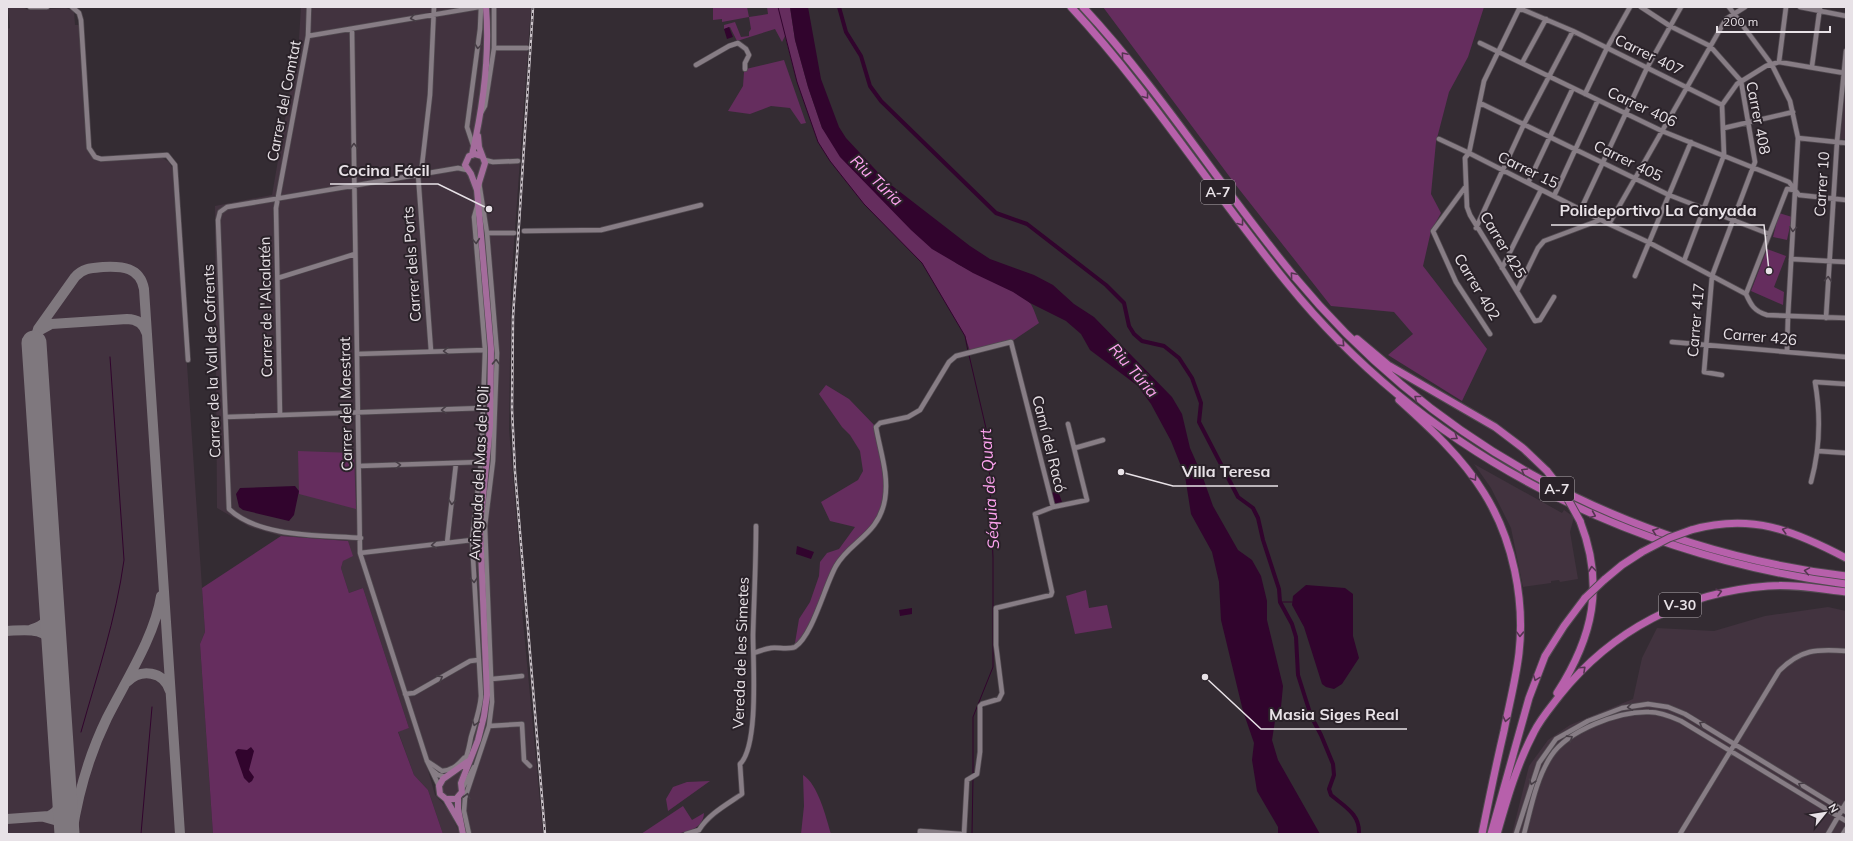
<svg xmlns="http://www.w3.org/2000/svg" width="1853" height="841" viewBox="0 0 1853 841" font-family="Mulish,sans-serif">
<rect width="100%" height="100%" fill="#342c33"/>
<path fill="#42333f" d="M8,7H23L28,10L66,8L74,11L75,25H79L88,152L91,156L100,161L161,157L169,162L174,171L205,632L200,644L213,834H7V29L10,28Z
M301,7H531L511,285L509,429L524,610H522L543,834H466L464,824L428,770L435,795L454,815L453,819L460,834H443L428,790L414,775L398,731L409,728L363,588L349,593L341,568L343,561L347,558L348,541L281,536L250,527L217,508L215,206L272,195L299,39Z
M1846,77V139H1840Z
M1474,464L1562,513L1564,510L1574,517L1570,532L1578,579L1560,582L1559,580L1551,581V583L1523,587L1511,528L1491,488Z
M1828,607L1846,611V834H1512L1529,766L1548,740L1570,725L1633,699L1642,658L1657,628L1714,631L1765,616Z"/>
<path fill="#652d5e" d="M713,7H747L749,17L768,14L767,7H790L795,40L808,87L822,128L956,263C974,274 1018,290 1030,303C1034,308 1036,317 1039,323L1011,342L970,351L965,336L922,263L864,204L830,161L818,142L797,82L785,36L782,42L775,29L737,41L730,27L724,29V25L735,22L741,37L749,36V32L751,29L749,17L722,22V19L713,20Z
M1103,7H1484L1468,57L1449,92L1436,142L1431,194L1441,213L1431,231L1423,266L1487,349L1462,401L1388,355L1413,334L1394,312L1331,306L1235,184Z
M784,60L806,123L801,124L790,108L771,106L750,114L728,111L743,86L744,72L746,69Z
M1779,213L1792,217L1787,240L1773,237Z
M1767,249L1786,256L1774,287L1784,292L1783,305L1751,291Z
M826,385L849,399L876,427L886,483L881,512L875,524L841,557L800,642L795,643L799,619L810,602L819,576L820,562L827,553L839,549L855,527L830,521L821,502L858,480L863,471L860,451L850,435L842,427L819,394Z
M298,451L354,453L356,509L299,494Z
M281,536L348,541L353,556L343,561L341,568L349,593L363,588L409,728L398,732L414,775L428,790L443,834H213L200,644L205,632L202,588Z
M1086,590L1089,608L1107,605L1112,628L1075,634L1066,596Z
M803,775C818,784 826,817 831,834H801L804,806Z
M710,781L668,811L666,799L673,787L687,782Z
M683,806L692,820L704,813C703,839 659,834 641,834Z"/>
<path fill="#31042d" d="M790,7H808L821,79L839,127L846,138L886,181L970,246L990,259L1034,275L1053,285L1074,304L1094,317L1172,397L1182,414L1190,448L1202,475L1213,506L1238,550L1252,560L1261,576L1267,601V620L1283,686L1281,707L1275,721L1272,740L1278,760L1320,834H1278V827L1257,791L1252,760L1254,743L1243,711L1221,620L1219,582L1212,552L1191,514L1185,476L1171,441L1151,404L1138,386L1090,350L1081,334L1066,321L1030,303L1013,292L973,273L932,249L911,230L840,157L822,128L808,87L795,40Z
M729,27L733,37L727,39L724,29Z
M295,486L299,491L294,515L289,521L243,510L239,507L236,494L240,488Z
M1058,491L1062,502L1055,505L1051,493Z
M797,546L814,552L811,559L796,554Z
M1306,585L1345,588L1353,594V636L1359,658L1342,684L1334,689L1326,687L1322,684L1304,627L1292,605L1293,596Z
M912,608V614L900,616L899,610Z
M251,747L254,751L249,770L254,777L252,781L249,783L244,778L235,752L238,749L247,750Z"/>
<g fill="none" stroke-linecap="round" stroke-linejoin="round">
<path stroke="#31042d" stroke-width="1" d="M778,7L797,82L818,142L830,161L864,204L922,263L965,336L968,351
M969,355L988,437L993,558V667L973,717V775
M1280,602H1292
M81,732C97,675 116,619 124,560L110,357
M141,834L152,707
M972,834L973,778"/>
<path stroke="#31042d" stroke-width="4" d="M839,7L846,32L861,56L870,86L881,101L996,213L1027,224L1106,285L1124,303L1129,326L1134,334L1142,341L1164,346L1179,358L1192,378L1201,403L1199,422L1238,497L1253,508L1258,518L1263,540L1279,589L1280,602L1292,624L1296,637L1298,675L1311,716L1321,735L1333,764L1334,775L1329,789L1331,795C1345,807 1360,814 1359,834"/>
<path stroke="#7f787e" stroke-width="10" d="M40,330L51,324L127,319C137,319 144,324 147,334
M34,343L38,329L75,277C83,268 92,268 103,267C122,266 140,267 144,289L180,834
M32,629C45,626 50,618 52,604
M7,631C27,630 46,626 55,648
M127,682C141,668 164,671 170,691
M44,817L58,821L66,834
M7,819L49,816C59,811 62,804 64,793
M72,834C78,793 89,755 107,718C125,682 155,636 161,596"/>
<path stroke="#7f787e" stroke-width="25" d="M34,343L67,834"/>
<defs>
<path id="minor" d="M30,7H47
M72,7L79,13L81,20L89,148L95,157L101,159L167,155L175,165L188,360
M1520,7L1484,81L1469,153L1609,224L1648,242L1746,294C1751,305 1754,311 1767,315L1846,318
M1641,7L1670,26L1710,46L1741,81L1755,162L1712,276L1704,372L1722,375
M1729,7L1772,65L1790,101L1798,138L1788,316L1787,351
M1800,7L1846,16
M1519,8L1573,31L1722,105L1724,155L1684,261
M352,29L360,553L427,761L439,786
M308,36L479,7
M1480,43L1662,131L1789,182L1799,195L1846,200
M494,48H527
M1779,62L1786,7
M1522,63L1546,19
M696,65L729,46L738,43L746,49L749,55L745,63V69
M1812,66L1820,7
M1585,94L1607,48L1630,7
M1480,103L1669,195L1769,234
M1722,105L1737,84L1766,66L1779,62L1844,73
M481,113L485,106L494,48V7
M1724,128L1793,112
M1798,138L1846,143
M1439,139L1469,153L1465,158L1467,207L1470,215L1535,321L1540,320L1554,297
M473,145L467,127L480,29L481,7
M485,160L493,162L518,161
M418,174L431,351
M421,174L430,95L434,7
M1528,183L1573,88
M1466,186L1433,231L1456,282L1490,334
M1554,196L1598,100
M1581,209L1647,68L1681,7
M1609,224L1726,19L1745,7
M1476,228L1524,124L1573,31
M524,231L601,230L701,205
M487,233H514
M1791,259L1846,262
M1502,268L1541,190
M1635,276L1691,142
M278,278L355,254
M1517,291L1538,248L1544,241L1600,220
M1746,294L1787,189L1794,190
M1826,318L1837,142L1846,51
M1672,342L1846,357
M357,354L485,350
M280,415L276,208L308,36L309,7
M226,417L483,408
M1075,448L1103,440
M1818,451L1846,453
M359,466L481,462
M1811,482C1820,449 1821,416 1815,382L1846,384
M1053,507L1087,500L1068,424
M361,538C321,535 260,538 229,509L218,220L220,212L227,207L458,168L467,170
M447,543L456,463
M360,553L472,540
M754,653C759,651 765,649 771,648C778,647 788,650 795,647C813,635 825,585 836,566C850,541 879,535 885,499C889,474 880,451 876,427L880,423L908,417L920,410L949,362L956,356L1011,342L1053,507L1035,514L1052,592L1051,595L996,608V645L1002,693L999,699L982,704L980,706V752L977,774L967,780L964,834
M492,679L522,676
M405,694L414,693L470,661L478,660
M489,726L522,724L524,760L530,766
M427,761L442,771C452,770 457,766 464,758
M463,765C468,755 469,747 471,737C475,723 480,710 481,696L472,540L481,462L485,350L474,217L478,203
M432,770L438,775L446,777
M462,789L474,767
M699,830C709,814 726,805 742,794L740,764C759,746 753,662 753,635C754,599 756,562 756,526
M469,834L464,811L465,798L489,726L492,702L485,526L493,461L497,353L487,233L479,182
M686,834L699,830
M920,834V831L961,834
M1516,834L1539,763L1556,739L1588,721L1622,708L1648,704L1668,707L1685,714L1846,812
M1524,834C1531,808 1536,779 1551,756C1568,730 1619,711 1649,712C1660,712 1670,716 1681,721L1846,821
M1680,834L1779,671C1801,649 1816,649 1846,651
M1828,834L1846,803
M1843,834L1846,829"/>
<path id="major" d="M472,155C483,107 490,56 486,7
M477,189L485,163L479,147L478,136
M458,797V809L463,834
M446,799H456L462,792L461,783L478,740L484,716L487,695L480,527L490,426L491,349L477,190L471,174L465,165L469,156L475,154L482,156
M461,825L446,799L440,794L439,786L443,779L467,762"/>
<path id="highway" d="M1071,7C1151,93 1214,194 1288,284C1427,455 1630,556 1846,584
M1083,7C1161,91 1221,188 1294,276C1434,445 1628,549 1846,576
M1357,339L1388,365L1495,427L1524,449L1547,471
M1399,400C1430,428 1462,457 1484,493C1513,539 1525,600 1519,653C1516,679 1509,705 1504,731C1496,765 1489,799 1482,834
M1691,530C1751,513 1793,530 1846,558
M1604,580L1622,565L1642,552
M1557,693C1593,637 1605,585 1580,521
M1491,834L1529,698L1545,656L1564,626L1585,598
M1497,834C1507,799 1517,764 1534,732C1541,718 1551,707 1560,695C1612,630 1685,592 1768,586C1794,584 1820,589 1846,592"/>
</defs>
<use href="#minor" stroke="#514a50" stroke-width="6"/>
<use href="#major" stroke="#514a50" stroke-width="8"/>
<use href="#highway" stroke="#514a50" stroke-width="9"/>
<use href="#minor" stroke="#877d85" stroke-width="4.5"/>
<use href="#major" stroke="#a46c9c" stroke-width="6"/>
<use href="#highway" stroke="#b760ab" stroke-width="7"/>
<defs>
<path id="rail" d="M533,7L513,317L512,409L515,472L545,834"/>
</defs>
<use href="#rail" stroke="#cac3c9" stroke-width="2.5"/>
<use href="#rail" stroke="#2a2229" stroke-width="1" stroke-dasharray="3" stroke-linecap="butt"/>
<defs>
<path id="highway-bridge" d="M1547,471L1565,494L1580,521
M1642,552L1669,538L1691,530
M1585,598L1604,580"/>
</defs>
<use href="#highway-bridge" stroke="#514a50" stroke-width="9" stroke-linecap="butt"/>
<use href="#highway-bridge" stroke="#b760ab" stroke-width="7"/>
</g>
<defs><path id="oneway-chevron" d="M-2-3.5L2.5 0L-2 3.5" fill="none" stroke-width="1.6" stroke-linecap="round" stroke-linejoin="round"/></defs>
<g stroke="#463d45">
<use href="#oneway-chevron" transform="translate(413 18) rotate(170)"/>
<use href="#oneway-chevron" transform="translate(478 46) rotate(97)"/>
<use href="#oneway-chevron" transform="translate(354 146) rotate(-91)"/>
<use href="#oneway-chevron" transform="translate(1793 229) rotate(94)"/>
<use href="#oneway-chevron" transform="translate(476 241) rotate(85)"/>
<use href="#oneway-chevron" transform="translate(1828 279) rotate(-86)"/>
<use href="#oneway-chevron" transform="translate(446 351) rotate(178)"/>
<use href="#oneway-chevron" transform="translate(496 362) rotate(-88)"/>
<use href="#oneway-chevron" transform="translate(444 410) rotate(178)"/>
<use href="#oneway-chevron" transform="translate(398 465) rotate(-2)"/>
<use href="#oneway-chevron" transform="translate(452 502) rotate(96)"/>
<use href="#oneway-chevron" transform="translate(434 545) rotate(174)"/>
<use href="#oneway-chevron" transform="translate(474 580) rotate(87)"/>
<use href="#oneway-chevron" transform="translate(440 678) rotate(-29)"/>
<use href="#oneway-chevron" transform="translate(1630 707) rotate(172)"/>
<use href="#oneway-chevron" transform="translate(475 723) rotate(108)"/>
<use href="#oneway-chevron" transform="translate(1702 724) rotate(-149)"/>
<use href="#oneway-chevron" transform="translate(1570 738) rotate(-32)"/>
<use href="#oneway-chevron" transform="translate(1532 782) rotate(107)"/>
<use href="#oneway-chevron" transform="translate(1801 785) rotate(-149)"/>
<use href="#oneway-chevron" transform="translate(467 796) rotate(-76)"/>
</g>
<g stroke="#543550">
<use href="#oneway-chevron" transform="translate(1124 55) rotate(-130)"/>
<use href="#oneway-chevron" transform="translate(1146 96) rotate(52)"/>
<use href="#oneway-chevron" transform="translate(1241 223) rotate(53)"/>
<use href="#oneway-chevron" transform="translate(1293 275) rotate(-130)"/>
<use href="#oneway-chevron" transform="translate(1342 344) rotate(46)"/>
<use href="#oneway-chevron" transform="translate(1417 398) rotate(-142)"/>
<use href="#oneway-chevron" transform="translate(1455 437) rotate(34)"/>
<use href="#oneway-chevron" transform="translate(1524 471) rotate(-150)"/>
<use href="#oneway-chevron" transform="translate(1474 478) rotate(56)"/>
<use href="#oneway-chevron" transform="translate(1593 515) rotate(23)"/>
<use href="#oneway-chevron" transform="translate(1785 530) rotate(-163)"/>
<use href="#oneway-chevron" transform="translate(1655 531) rotate(-160)"/>
<use href="#oneway-chevron" transform="translate(1592 569) rotate(-97)"/>
<use href="#oneway-chevron" transform="translate(1807 571) rotate(-170)"/>
<use href="#oneway-chevron" transform="translate(1719 592) rotate(-15)"/>
<use href="#oneway-chevron" transform="translate(1520 634) rotate(92)"/>
<use href="#oneway-chevron" transform="translate(1583 669) rotate(-43)"/>
<use href="#oneway-chevron" transform="translate(1536 678) rotate(111)"/>
<use href="#oneway-chevron" transform="translate(1506 719) rotate(102)"/>
</g>
<g text-anchor="middle" stroke-width="4" stroke-linejoin="round" paint-order="stroke">
<g fill="#2a2229" stroke="#afa8ae" stroke-width="1">
<rect x="1201" y="180" width="34" height="24" rx="3"/>
<rect x="1540" y="477" width="34" height="24" rx="3"/>
<rect x="1659" y="593" width="42" height="24" rx="3"/>
</g>
<g font-size="14" font-weight="bold" fill="#e8e2e7">
<text x="1218" y="197">A-7</text>
<text x="1557" y="494">A-7</text>
<text x="1680" y="610">V-30</text>
</g>
<g font-size="15" fill="#e8e2e7" stroke="#2a2229">
<text transform="translate(1649 55) rotate(26)" y="5">Carrer 407</text>
<text transform="translate(284 101) rotate(-79)" y="5">Carrer del Comtat</text>
<text transform="translate(1642 107) rotate(25)" y="5">Carrer 406</text>
<text transform="translate(1758 118) rotate(79)" y="5">Carrer 408</text>
<text transform="translate(1628 161) rotate(26)" y="5">Carrer 405</text>
<text transform="translate(1528 170) rotate(26)" y="5">Carrer 15</text>
<text transform="translate(1822 184) rotate(-86)" y="5">Carrer 10</text>
<text transform="translate(1503 245) rotate(59)" y="5">Carrer 425</text>
<text transform="translate(412 264) rotate(-94)" y="5">Carrer dels Ports</text>
<text transform="translate(1477 287) rotate(59)" y="5">Carrer 402</text>
<text transform="translate(266 307) rotate(-91)" y="5">Carrer de l'Alcalatén</text>
<text transform="translate(1696 320) rotate(-85)" y="5">Carrer 417</text>
<text transform="translate(1760 337) rotate(5)" y="5">Carrer 426</text>
<text transform="translate(212 361) rotate(-92)" y="5">Carrer de la Vall de Cofrents</text>
<text transform="translate(346 404) rotate(-91)" y="5">Carrer del Maestrat</text>
<text transform="translate(1049 444) rotate(76)" y="5">Camí del Racó</text>
<text transform="translate(479 473) rotate(-87)" y="5">Avinguda del Mas de l'Oli</text>
<text transform="translate(741 653) rotate(-88)" y="5">Vereda de les Simetes</text>
</g>
<g font-size="16" font-style="italic" fill="#fda3ef" stroke="#2a2229">
<text transform="translate(877 180) rotate(44)" y="6">Riu Túria</text>
<text transform="translate(1134 370) rotate(49)" y="6">Riu Túria</text>
<text transform="translate(989 489) rotate(-94)" y="6">Séquia de Quart</text>
</g>
</g>
<path fill="none" stroke="#e8e2e7" stroke-width="1.5" d="M489 209L438 184H330M1769 271L1764 225H1551M1121 472L1173 486H1278M1205 677L1261 729H1407"/>
<g fill="#e8e2e7" stroke="#2a2229" stroke-width="1.5">
<circle cx="489" cy="209" r="4"/>
<circle cx="1769" cy="271" r="4"/>
<circle cx="1121" cy="472" r="4"/>
<circle cx="1205" cy="677" r="4"/>
</g>
<g font-size="16" text-anchor="middle" font-weight="bold" fill="#e8e2e7" stroke="#2a2229" stroke-width="4" stroke-linejoin="round" paint-order="stroke">
<text x="384" y="176">Cocina Fácil</text>
<text x="1658" y="216">Polideportivo La Canyada</text>
<text x="1226" y="477">Villa Teresa</text>
<text x="1334" y="720">Masia Siges Real</text>
</g>
<rect width="1853" height="841" fill="none" stroke="#e8e2e7" stroke-width="16"/>
<g transform="translate(1825 813) rotate(60)" stroke="#2a2229" stroke-width="3" paint-order="stroke">
<path d="M0-3L7 15L0 10L-7 15Z" fill="#e8e2e7"/>
<text y="-6" font-size="11" font-weight="bold" text-anchor="middle" fill="#e8e2e7">N</text>
</g>
<path d="M1717 26v6h113v-6" fill="none" stroke="#e8e2e7" stroke-width="2"/>
<text x="1723" y="26" font-size="12" fill="#e8e2e7" stroke="#2a2229" stroke-width="3" paint-order="stroke">200 m</text>
</svg>
